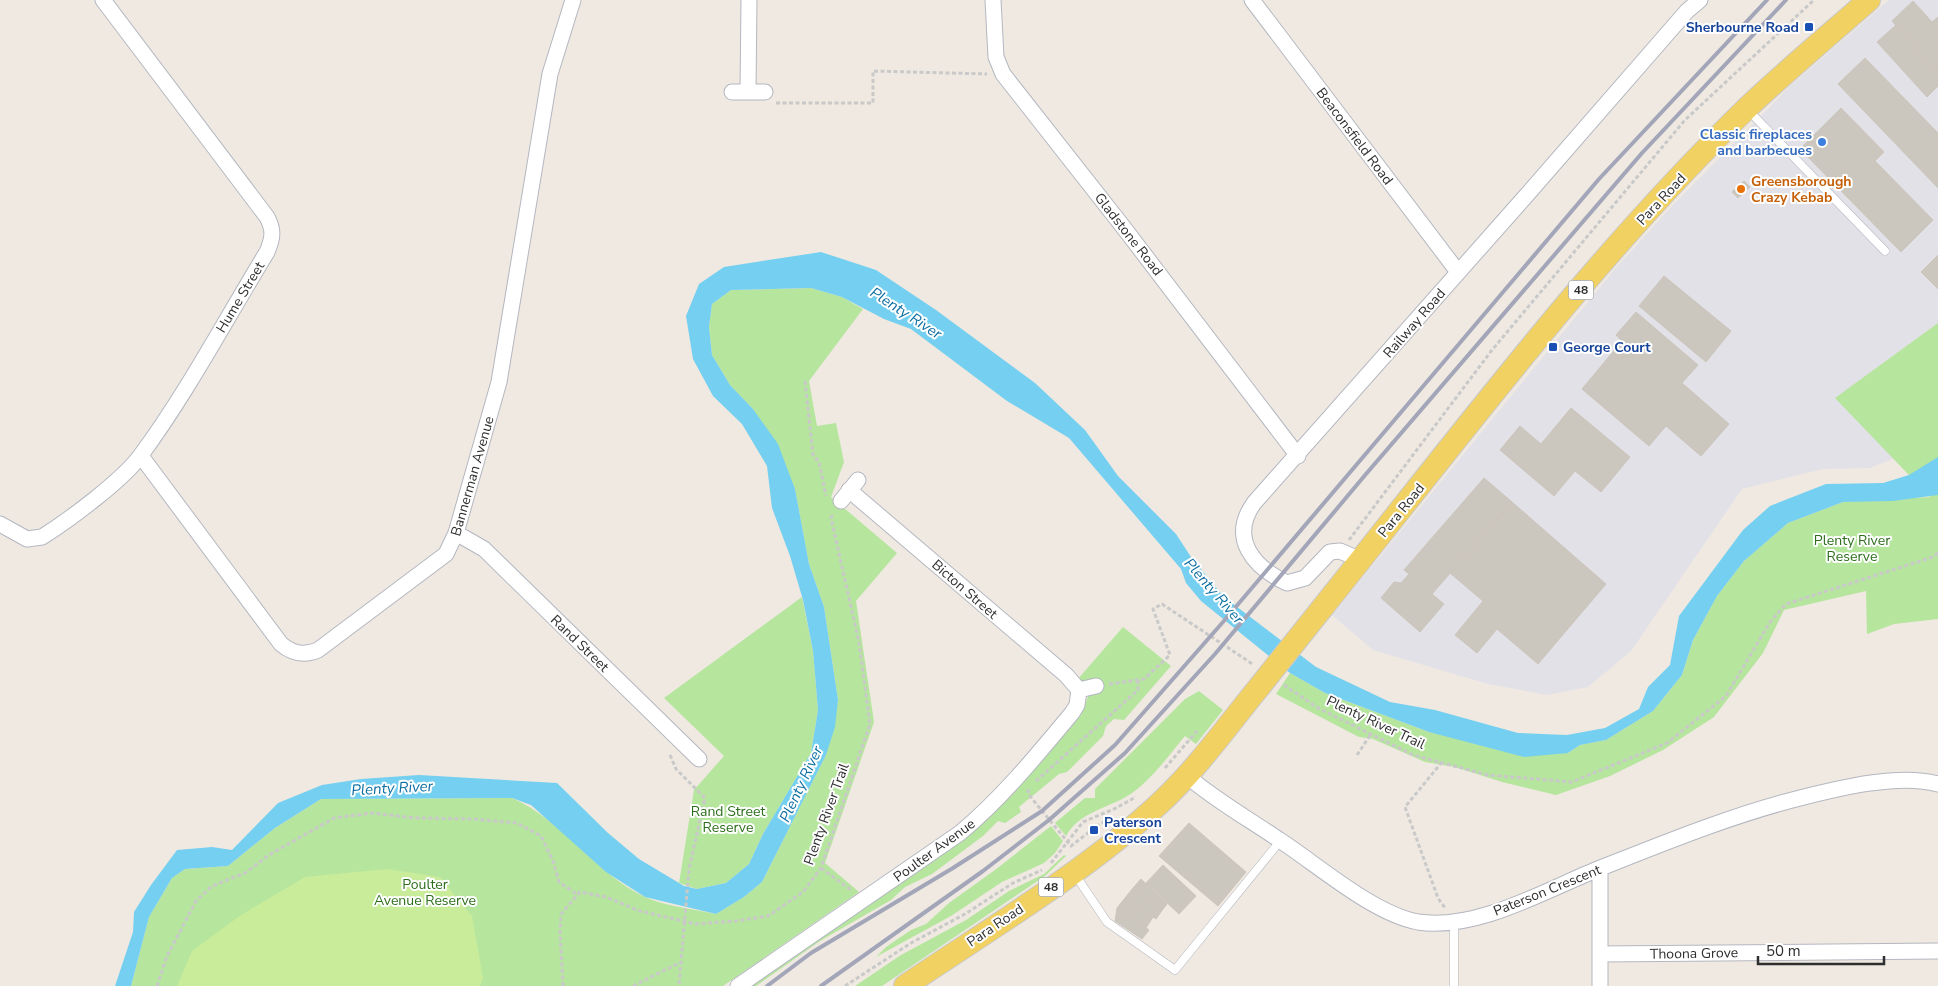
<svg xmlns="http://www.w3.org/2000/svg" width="1938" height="986" viewBox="0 0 1938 986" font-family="'Nunito Sans',sans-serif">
<rect width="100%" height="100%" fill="#efe9e1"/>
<path fill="#e3e1e8" d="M1889,0H1938V323L1836,398L1895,458L1870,468L1823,469L1742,489L1631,651L1588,687L1547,695L1488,684L1373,650L1332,615L1614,270L1670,208L1790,86Z"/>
<path fill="#b6e59e" d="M811,288L842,297L863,309L809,381L817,426L836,423L844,462L831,497L897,553L856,601L874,722L825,863L859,892L723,986H131L149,917L172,878L185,869L228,866L275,828L321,799L512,798C563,820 594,873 645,897C664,906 694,909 716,914L744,897L762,882L826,755L838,700L824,607L809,564L795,489L753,409L730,385L712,355L709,327L712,304L731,290Z
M1938,323V619L1894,624L1867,634L1866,591L1784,610L1763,653L1714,717L1663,750L1610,776L1556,795L1502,782L1455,767L1425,762L1373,739L1359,737L1276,694L1290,673L1325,693L1429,732L1568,753L1580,745L1606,740L1653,711L1682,675L1693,640L1717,596L1744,561L1788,523L1843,502L1930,497L1835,398Z
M802,597L813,651L818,710L811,753L763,834L749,864L726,883L697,889L679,883L680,877L694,790L724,756L664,698Z
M1123,627L1171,666L1124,720L1114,719L1106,726L1103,736L1067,772L1059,774L1019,807L1021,812L1005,823L998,821L983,836L932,874L905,887L891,900L820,941L756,986H752L975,830L1015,792L1081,715L1089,694L1083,682L1078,679Z
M1199,691L1223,710L1196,744L1185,736C1169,755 1153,778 1132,793C1109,809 1081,810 1066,836L1055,823L1085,798H1095V789L1185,699Z
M1051,826L1063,841L1055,853L1044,863L1002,882L951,916L876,957L886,947L911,930L926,924L949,903L995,870Z
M1064,855L1066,856L1045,876L882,986H855L901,955L966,920L1009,891L1044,874Z"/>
<path fill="#c9ec9a" d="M387,869L440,877L472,916L483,978L480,986H177L192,951L241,915L305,877Z"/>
<path fill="#75cff0" d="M821,252L876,270L936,310L1035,383L1085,430L1118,476L1176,534L1191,557L1224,597L1316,667L1390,702L1435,710L1518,733L1567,735L1605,728L1639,709L1648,687L1670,665L1679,616L1743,530L1770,506L1826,484L1883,483L1909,475L1938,457V495L1893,501L1843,502L1788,523L1744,561L1717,596L1693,640L1682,675L1653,711L1606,740L1580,745L1568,753L1524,757L1429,732L1325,693L1290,673L1201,601L1186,583L1181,569L1069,438L1007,401L911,329L884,319L842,297L811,288L731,290L712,304L709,327L712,355L730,385L753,409L778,444L795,489L809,564L824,607L838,700L835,727L826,755L762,882L744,897L716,914L645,897L606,872L531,805L512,798L321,799L275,828L228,866L185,869L172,878L149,917L131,986H115L133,932L134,912L151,885L177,850L212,847L232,850L278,803L322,785L361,779L419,775L557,783L608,833L639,859L684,886L697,889L726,883L749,864L763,834L811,753L818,710L813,651L803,600L790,556L772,508L767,466L742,424L713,396L693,359L686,316L699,284L724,267Z"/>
<path fill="#cbc7bf" stroke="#cbc5ba" d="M1913,1L1932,22L1938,17V72L1892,21Z
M1896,25L1938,72V86L1927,97L1877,42Z
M1865,58L1938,133V188L1838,84Z
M1841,108L1884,152L1875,161L1933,220L1901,252L1800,149Z
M1744,181L1750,187L1738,198L1732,192Z
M1938,255V289L1921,272Z
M1664,276L1731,331L1706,362L1639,306Z
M1636,312L1698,365L1682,383L1729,424L1701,456L1666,426L1649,446L1582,389L1622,341L1616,335Z
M1571,408L1630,457L1601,492L1575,471L1554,496L1500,450L1520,426L1541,444Z
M1484,478L1512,502L1432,594L1444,604L1420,632L1381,598L1394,582L1401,583L1409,574L1404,570Z
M1512,502L1606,584L1538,664L1497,629L1477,653L1455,635L1483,601L1450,573Z
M1189,823L1246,872L1218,906L1159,856Z
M1163,865L1196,896L1179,914L1146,883Z
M1141,879L1167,904L1163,909L1133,888Z
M1133,888L1163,909L1156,919L1125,898Z
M1125,898L1153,917L1146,928L1117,908Z
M1117,908L1149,930L1142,939L1115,921Z"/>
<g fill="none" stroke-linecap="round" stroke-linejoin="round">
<defs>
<path id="service" d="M1748,110L1885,251
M1074,873L1107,922L1175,970L1281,840
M1454,921V986"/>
<path id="minor" d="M993,0L996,57L1003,74L1124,228L1298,456
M1252,0L1458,272
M732,92H765
M748,92L749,0
M141,456L281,644C293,654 304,656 318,650L446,554L456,533L499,382L550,74L573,0
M849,490L1066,675L1079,690
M841,501L858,480
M0,524L27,539L42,537C69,520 123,480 141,455C188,391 226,319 267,252C273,238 274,230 267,217L103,0
M456,533L484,549L699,759
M1361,560L1340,551L1330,552L1305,578L1287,583C1253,567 1229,538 1254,503L1525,197L1687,11L1700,0
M1079,690L1096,686
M1186,775C1216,801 1249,819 1281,841C1319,866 1374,914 1418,922C1476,931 1546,890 1598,869C1664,843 1732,815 1800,798C1839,788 1900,773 1938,784
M1600,869V986
M1600,954L1938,951
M738,986L960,833C1002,798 1037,755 1072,713L1077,705L1079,690"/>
<path id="primary" d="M1323,607C1459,438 1590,261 1746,109C1786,71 1828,36 1869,0
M905,986C988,930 1085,872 1159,804C1197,769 1228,725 1260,686"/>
</defs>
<use href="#service" stroke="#b4b7c1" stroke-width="9"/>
<use href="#minor" stroke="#b4b7c1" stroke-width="17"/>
<use href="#primary" stroke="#c9c9c9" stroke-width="24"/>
<path stroke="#c9c9c9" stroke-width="3" stroke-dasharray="4 2.5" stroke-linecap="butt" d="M776,103H873V71L987,74
M805,381L813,455L819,462L826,496
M1349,540L1492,350L1685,120L1814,0
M1109,684L1144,679L1170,655L1153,609L1162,604L1254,665
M1284,685L1318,708L1413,755L1488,775L1572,782L1667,743L1726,696L1770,622L1786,604L1933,557L1938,553
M670,755L676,769L705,798L689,869L679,986
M1357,755L1371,734
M1442,762L1405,807L1438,898L1445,908
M1165,768L1197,731
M1036,781L1138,690V680
M1028,789L1029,795L1071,846L1101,823L1109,821
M1051,863L1083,822L1114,809L1136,797
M821,868L851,890
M157,986L167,956L196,901L212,886L245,873L269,855L334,818L372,813L415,818L473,819L517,823L541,836L553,861L559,882L575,893L580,892
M563,986L560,932L561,914L580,892L606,897L640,911L696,924L736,921L768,916L803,892L821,868L870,724L859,642L831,518L834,513
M633,986L681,962
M845,986L911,943L965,914L1013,883L1042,870"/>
<use href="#service" stroke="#fff" stroke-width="8"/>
<use href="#minor" stroke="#fff" stroke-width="15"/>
<use href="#primary" stroke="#f2d163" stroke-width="22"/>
<path stroke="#a3a6b8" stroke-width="4" d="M767,986L811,953L953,868L1042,811L1115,745L1223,622L1599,179L1767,0
M821,986L983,871L1049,820L1125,753L1215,654L1366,474L1642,153L1786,0"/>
<defs>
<path id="primary-bridge" d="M1260,686L1323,607"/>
</defs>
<use href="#primary-bridge" stroke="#c9c9c9" stroke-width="24" stroke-linecap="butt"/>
<use href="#primary-bridge" stroke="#f2d163" stroke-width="22"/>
</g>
<g fill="#1a4fb4" stroke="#fff" stroke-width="2">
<rect x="1804" y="22" width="10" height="10" rx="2.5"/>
<rect x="1548" y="342" width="10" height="10" rx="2.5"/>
<rect x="1089" y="825" width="10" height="10" rx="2.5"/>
</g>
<circle fill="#3f7fe0" stroke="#fff" stroke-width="2" cx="1822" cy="142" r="5"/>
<circle fill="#e8710a" stroke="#fff" stroke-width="2" cx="1741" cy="189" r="5"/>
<g text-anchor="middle" stroke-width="4" stroke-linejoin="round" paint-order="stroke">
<g fill="#fff" stroke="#6d6d6d" stroke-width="1">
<rect x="1568.5" y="280.5" width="25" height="19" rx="4"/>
<rect x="1038.5" y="877.5" width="25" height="19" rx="4"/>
</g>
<g font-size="12" font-weight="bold" fill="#2e2e2e">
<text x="1581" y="294">48</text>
<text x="1051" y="891">48</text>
</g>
<g font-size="14" font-weight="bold" fill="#164399" stroke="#fff" text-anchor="start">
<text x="1799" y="32" text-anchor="end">Sherbourne Road</text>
<text x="1563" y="352">George Court</text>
<text x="1104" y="827">Paterson<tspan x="1104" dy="16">Crescent</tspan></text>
</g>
<g font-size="14" font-weight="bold" fill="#366cbe" stroke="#fff" text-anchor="end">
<text x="1812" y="139">Classic fireplaces<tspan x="1812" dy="16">and barbecues</tspan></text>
</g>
<g font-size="14" fill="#2e2e2e" stroke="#fff">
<text transform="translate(1355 136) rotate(53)" y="5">Beaconsfield Road</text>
<text transform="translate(1661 199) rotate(-47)" y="5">Para Road</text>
<text transform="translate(1129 234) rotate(52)" y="5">Gladstone Road</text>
<text transform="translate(240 297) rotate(-59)" y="5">Hume Street</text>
<text transform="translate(1414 323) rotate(-49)" y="5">Railway Road</text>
<text transform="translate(472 476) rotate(-74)" y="5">Bannerman Avenue</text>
<text transform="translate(1401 510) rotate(-51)" y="5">Para Road</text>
<text transform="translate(965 589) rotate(41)" y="5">Bicton Street</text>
<text transform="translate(580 643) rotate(44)" y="5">Rand Street</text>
<text transform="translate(1376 722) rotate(25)" y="5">Plenty River Trail</text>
<text transform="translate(826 814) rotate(-70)" y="5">Plenty River Trail</text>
<text transform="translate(934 850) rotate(-36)" y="5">Poulter Avenue</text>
<text transform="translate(1547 890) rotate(-22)" y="5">Paterson Crescent</text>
<text transform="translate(995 925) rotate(-34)" y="5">Para Road</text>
<text transform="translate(1694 953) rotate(-1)" y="5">Thoona Grove</text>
</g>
<g font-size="14" font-weight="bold" fill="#c56008" stroke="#fff" text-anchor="start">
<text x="1751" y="186">Greensborough<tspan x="1751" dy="16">Crazy Kebab</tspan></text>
</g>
<g font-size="14" fill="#2c6e1b" stroke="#fff">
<text x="1852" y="545">Plenty River<tspan x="1852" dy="16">Reserve</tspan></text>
<text x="728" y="816">Rand Street<tspan x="728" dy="16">Reserve</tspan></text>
<text x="425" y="889">Poulter<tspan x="425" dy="16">Avenue Reserve</tspan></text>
</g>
<g font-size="15" font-style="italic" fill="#0d6fa3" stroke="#fff">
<text transform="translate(906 313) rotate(33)" y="5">Plenty River</text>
<text transform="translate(1214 591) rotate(49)" y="5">Plenty River</text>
<text transform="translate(801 784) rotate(-65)" y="5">Plenty River</text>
<text transform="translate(392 788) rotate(-3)" y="5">Plenty River</text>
</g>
</g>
<path d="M1758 956v8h126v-8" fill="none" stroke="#2e2e2e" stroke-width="2.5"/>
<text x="1766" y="956" font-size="15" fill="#2e2e2e" stroke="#ffffff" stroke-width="4" paint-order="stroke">50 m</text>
</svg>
